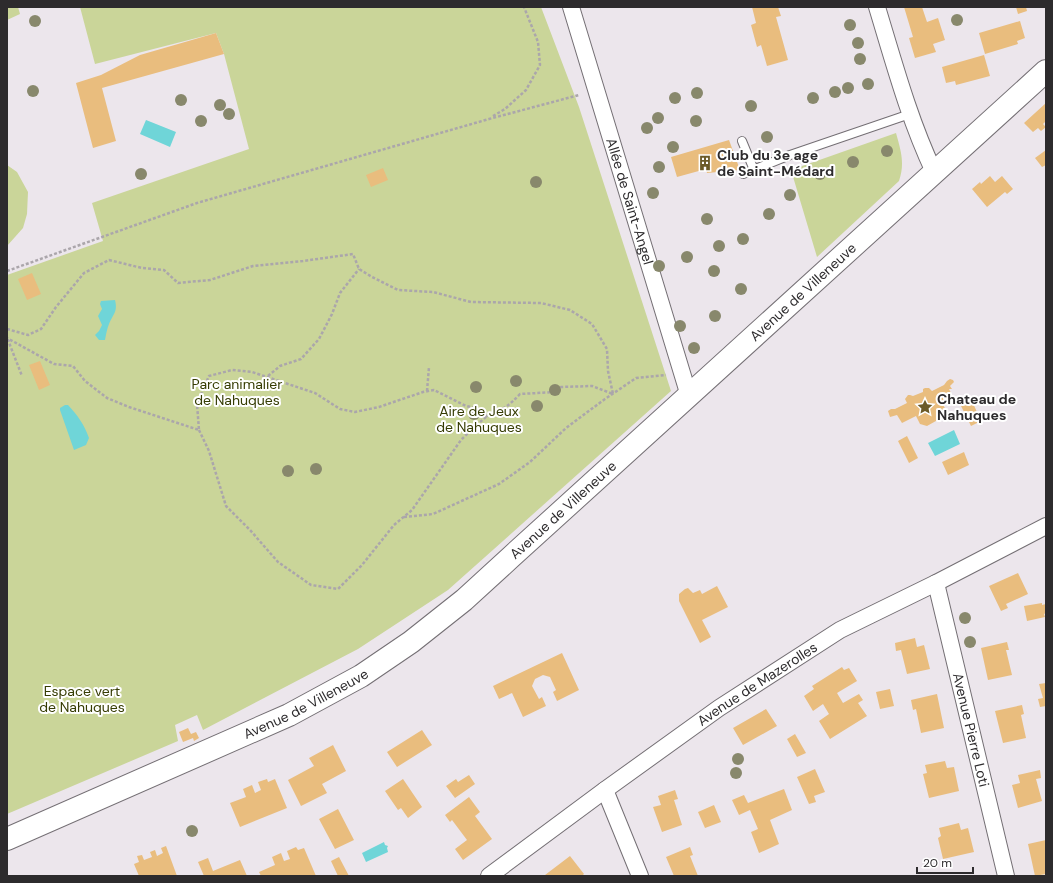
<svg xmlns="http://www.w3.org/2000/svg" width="1053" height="883" viewBox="0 0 1053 883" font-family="'DM Sans',sans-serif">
<rect width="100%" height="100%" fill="#ece6ec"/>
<path fill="#cad599" d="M7,7H18L20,14L7,20Z
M80,7H541L579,107L671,391L448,590L358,649L203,730L197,715L175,725L178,741L7,814V275L103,241L92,203L249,149L224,54L216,33L95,64Z
M896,133C901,151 905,163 899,181L817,257L791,170Z
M7,165L17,172L28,192L27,214L23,228L7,246Z"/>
<path fill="#6fd5d8" d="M146,120L176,132L170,147L140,134Z
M115,300C118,312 113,314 109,324C107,329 106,334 105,340H99L95,335L99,331L102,325L98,316L102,309L100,304L101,301Z
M65,405H68C78,416 84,424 89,438L86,445L74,450L60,410V408Z
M954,430L960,444L935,456L928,443Z
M384,842L385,845L388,846L387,848L388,852L366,862L362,853Z"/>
<path fill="#e9bd7e" d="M752,7H778L781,16L776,17L788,60L767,66L761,45L757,47L751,25L756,23Z
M904,7H922L927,22L938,18L945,40L933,44L936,52L915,58L909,38L913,37Z
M1016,7H1026L1027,11L1018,14Z
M1020,21L1025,38L1017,41L1018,44L985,54L979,33Z
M216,33L224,54L102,88L116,141L93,148L76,83L101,75L140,55Z
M984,55L990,76L956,85L955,81L946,83L942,67Z
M1046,103V121L1043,124L1046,127L1041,131L1038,128L1033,132L1024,123Z
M729,140L740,170L707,173L706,169L677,177L671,157Z
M1046,150V165L1042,167L1035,158Z
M383,168L388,180L371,187L366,175Z
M990,176L995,182L1002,176L1013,189L1007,194L1005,192L987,207L972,189L980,182L981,184Z
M32,273L41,294L27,300L18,279Z
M40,361L50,385L39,390L29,365Z
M950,379L953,380L954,382L950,386L952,389H949L953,397L942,403L946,410L943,417L927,426L920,424L916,416L902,423L897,415L890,417L888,411L891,409H895L907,403L905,399L908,395H910L913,396L923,392V389L925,388H929L932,391L944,385L947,381Z
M972,401L981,421L971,426L961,406Z
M907,436L918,458L909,463L898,441Z
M964,452L969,465L948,475L942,462Z
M1018,573L1028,594L1006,604L1008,608L1001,611L989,586Z
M717,586L728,607L702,620L711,637L700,643L679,601V594L685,589L688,588L693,593L700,590L702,594Z
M1042,603V605L1046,604V613L1044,614L1045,617L1027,621L1024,606Z
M915,638L917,647L924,645L930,669L907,674L901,650L896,651L895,643Z
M1007,642L1009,650H1006L1012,675L988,680L981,648Z
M562,653L579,690L557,701L553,692L556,690L550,677L543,675L535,679L532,686L539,699L542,697L546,706L523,717L512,693L499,699L493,686Z
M842,667L844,670L849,668L857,681L837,693L843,703L859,694L863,700L858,703L867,716L830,739L819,721L829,714L823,704L813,711L804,696L814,689L812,686Z
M1046,683V706L1040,707L1038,699L1043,698L1039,684Z
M890,689L894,706L880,709L876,692Z
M937,694L944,728L921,733L916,709L913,710L911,700Z
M1022,705L1024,714L1021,715L1026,738L1003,743L995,711Z
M766,709L777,726L743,745L733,728Z
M188,728L191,734L196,732L199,738L194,741L193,738L183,742L179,732Z
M422,730L432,745L397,767L387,752Z
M795,734L806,753L797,757L787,739Z
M333,745L346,771L322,784L327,793L301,806L288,780L314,766L309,758Z
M945,761L947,768L954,767L959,791L929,798L923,774L927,773L925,765Z
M815,769L825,792L814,796L816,802L809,804L797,777Z
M1040,770L1041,778L1036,779L1042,801L1018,808L1012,785L1020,783L1018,775Z
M469,775L475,784L455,798L446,786L456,779L458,782Z
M267,779L268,782L275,779L287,808L240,827L230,803L246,797L243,789L252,785L255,793L261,790L258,782Z
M403,779L422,807L408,818L401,808L398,810L385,791Z
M784,789L792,810L770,820L779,844L759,853L751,832L758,829L750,810L739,815L732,800L744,795L748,803Z
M675,790L678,799L674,800L682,825L662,832L653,807L661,805L658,796Z
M469,797L480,812L475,816L492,839L463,860L455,849L467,840L452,820L450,822L445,815Z
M714,805L721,822L705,828L698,812Z
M338,809L354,840L335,849L319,819Z
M959,823L961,830L968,828L974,852L943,859L938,838L941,836L939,828Z
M1046,840V874L1035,876L1028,844Z
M166,846L177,876H139L134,864L139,862L137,856L142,855L144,860L152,857L150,852L155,850L157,856L163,853L161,848Z
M296,847L298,850L304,848L316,876H261L259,872L275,865L272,857L281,853L284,861L290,859L287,851Z
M690,847L693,855L690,856L698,876H674L666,857Z
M570,856L584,874L582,876H546L545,875Z
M339,857L349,876H338L331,861Z
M208,858L213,871L240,860L247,876H204L198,862Z"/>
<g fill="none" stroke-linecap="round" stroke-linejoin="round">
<defs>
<path id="lane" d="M742,141L754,170
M743,174L790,155L910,114"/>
<g id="street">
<path id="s1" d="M571,7L689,396"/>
<path d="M877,7C894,63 909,119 934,172"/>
<path id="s2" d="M936,583L1006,876"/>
<path d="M605,790L640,876"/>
<path id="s3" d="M489,876L605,790L719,708L840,630L936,583L1046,526"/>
</g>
<g id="secondary">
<path id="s4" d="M7,839L289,715L361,676L411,642L464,600L511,557L1046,71"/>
</g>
</defs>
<use href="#lane" stroke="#746f74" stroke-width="10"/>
<use href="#street" stroke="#746f74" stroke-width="18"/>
<use href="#secondary" stroke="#746f74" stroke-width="24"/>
<path stroke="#aba6ab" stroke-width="2.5" stroke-dasharray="3 2" stroke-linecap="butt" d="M493,116L505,109L526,90L540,65L538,42L524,7
M7,271L197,203L489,119L579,95
M7,329L28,335L41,329L56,307L84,273L109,260L142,268L164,270L178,283L210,280L253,266L303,261L353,254L359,269L372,277L398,290L433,292L471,302L541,303L570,310L592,324L607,349L608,371L613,394L592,386L561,387L556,392L520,394C509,406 502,410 487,416L476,408L466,406L434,390L423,392L379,407L355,412L340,409L315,393L252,372L232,370L209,376L197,404L199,430L129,407L107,398L85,381L73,366L54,364L7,338
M7,340H8L22,376
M268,376L280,366L301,359L319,339L332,314L340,293L359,269
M427,391L429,367
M199,430L209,451L226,506L250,530L278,562L311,585L338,589L362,565L394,525L412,510L461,440L471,430L487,416
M404,517L433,514L499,484L530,462L566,428L605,399L636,378L666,375"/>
<use href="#lane" stroke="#fff" stroke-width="8"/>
<use href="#street" stroke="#fff" stroke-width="16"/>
<use href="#secondary" stroke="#fff" stroke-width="22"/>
</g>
<g fill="#88886c">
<circle cx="957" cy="20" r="6"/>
<circle cx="35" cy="21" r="6"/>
<circle cx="850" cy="25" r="6"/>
<circle cx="858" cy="43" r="6"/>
<circle cx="860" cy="59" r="6"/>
<circle cx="868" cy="84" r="6"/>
<circle cx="848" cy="88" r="6"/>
<circle cx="33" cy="91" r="6"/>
<circle cx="835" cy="92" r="6"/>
<circle cx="697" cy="93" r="6"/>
<circle cx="675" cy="98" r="6"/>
<circle cx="813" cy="98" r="6"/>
<circle cx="181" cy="100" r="6"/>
<circle cx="220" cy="105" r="6"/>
<circle cx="751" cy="106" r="6"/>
<circle cx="229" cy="114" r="6"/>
<circle cx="658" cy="118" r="6"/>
<circle cx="201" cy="121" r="6"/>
<circle cx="696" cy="121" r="6"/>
<circle cx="647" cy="128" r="6"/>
<circle cx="767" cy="137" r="6"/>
<circle cx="673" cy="147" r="6"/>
<circle cx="887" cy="151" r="6"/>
<circle cx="853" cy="162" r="6"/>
<circle cx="659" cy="167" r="6"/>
<circle cx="141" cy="174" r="6"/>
<circle cx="820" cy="174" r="6"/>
<circle cx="536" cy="182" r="6"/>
<circle cx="653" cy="193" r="6"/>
<circle cx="790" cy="195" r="6"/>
<circle cx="769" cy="214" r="6"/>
<circle cx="707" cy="219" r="6"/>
<circle cx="743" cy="239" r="6"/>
<circle cx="719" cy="246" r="6"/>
<circle cx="687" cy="257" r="6"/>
<circle cx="659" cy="266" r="6"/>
<circle cx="714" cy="271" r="6"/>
<circle cx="741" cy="289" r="6"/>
<circle cx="715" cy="316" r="6"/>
<circle cx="680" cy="326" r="6"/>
<circle cx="694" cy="348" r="6"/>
<circle cx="516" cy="381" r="6"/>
<circle cx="476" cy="387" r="6"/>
<circle cx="555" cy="390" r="6"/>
<circle cx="537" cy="406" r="6"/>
<circle cx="474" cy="414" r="6"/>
<circle cx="316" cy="469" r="6"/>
<circle cx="288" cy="471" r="6"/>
<circle cx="965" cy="618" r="6"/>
<circle cx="970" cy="642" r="6"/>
<circle cx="738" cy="759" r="6"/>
<circle cx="736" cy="773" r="6"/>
<circle cx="192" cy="831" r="6"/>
</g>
<defs>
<symbol id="building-bare" viewBox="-9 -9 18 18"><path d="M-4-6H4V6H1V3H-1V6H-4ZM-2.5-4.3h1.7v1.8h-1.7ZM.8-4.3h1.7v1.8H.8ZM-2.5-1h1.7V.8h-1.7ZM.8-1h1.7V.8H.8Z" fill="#6b5a28" stroke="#fff" stroke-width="2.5" paint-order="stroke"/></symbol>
<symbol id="sight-bare" viewBox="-9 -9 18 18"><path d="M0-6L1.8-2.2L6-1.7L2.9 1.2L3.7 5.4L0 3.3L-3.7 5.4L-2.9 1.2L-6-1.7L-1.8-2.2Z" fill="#6b5a28" stroke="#fff" stroke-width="2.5" paint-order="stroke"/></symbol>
</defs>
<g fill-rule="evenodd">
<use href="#building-bare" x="694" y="152" width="22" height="22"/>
<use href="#sight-bare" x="914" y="396" width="22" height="22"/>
</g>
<g text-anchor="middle" stroke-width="4" stroke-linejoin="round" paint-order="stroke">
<g font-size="14" font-weight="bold" fill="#2d2b2d" stroke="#fff" text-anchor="start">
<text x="717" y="160">Club du 3e age<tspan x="717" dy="16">de Saint-Médard</tspan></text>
<text x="937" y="404">Chateau de<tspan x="937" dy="16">Nahuques</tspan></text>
</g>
<g font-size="14" fill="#2d2b2d" stroke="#fff">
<text dy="5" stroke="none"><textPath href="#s1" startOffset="203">Allée de Saint-Angel</textPath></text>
<text dy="5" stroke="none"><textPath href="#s4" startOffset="976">Avenue de Villeneuve</textPath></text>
<text dy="5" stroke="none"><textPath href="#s4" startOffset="652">Avenue de Villeneuve</textPath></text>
<text dy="5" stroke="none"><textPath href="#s3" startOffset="330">Avenue de Mazerolles</textPath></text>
<text dy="5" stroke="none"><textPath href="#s4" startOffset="328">Avenue de Villeneuve</textPath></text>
<text dy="5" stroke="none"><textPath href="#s2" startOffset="151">Avenue Pierre Loti</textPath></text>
</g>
<g font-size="14" fill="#363c03" stroke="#fff">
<text x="237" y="389">Parc animalier<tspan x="237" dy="16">de Nahuques</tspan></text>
<text x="479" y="416">Aire de Jeux<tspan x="479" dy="16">de Nahuques</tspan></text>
<text x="82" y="696">Espace vert<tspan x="82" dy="16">de Nahuques</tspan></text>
</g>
</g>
<rect width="1053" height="883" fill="none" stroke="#2d2b2d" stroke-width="16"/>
<path d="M917 867v6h56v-6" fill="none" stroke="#2d2b2d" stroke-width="2"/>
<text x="923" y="867" font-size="12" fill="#2d2b2d" stroke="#ffffff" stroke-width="3" paint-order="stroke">20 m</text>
</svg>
